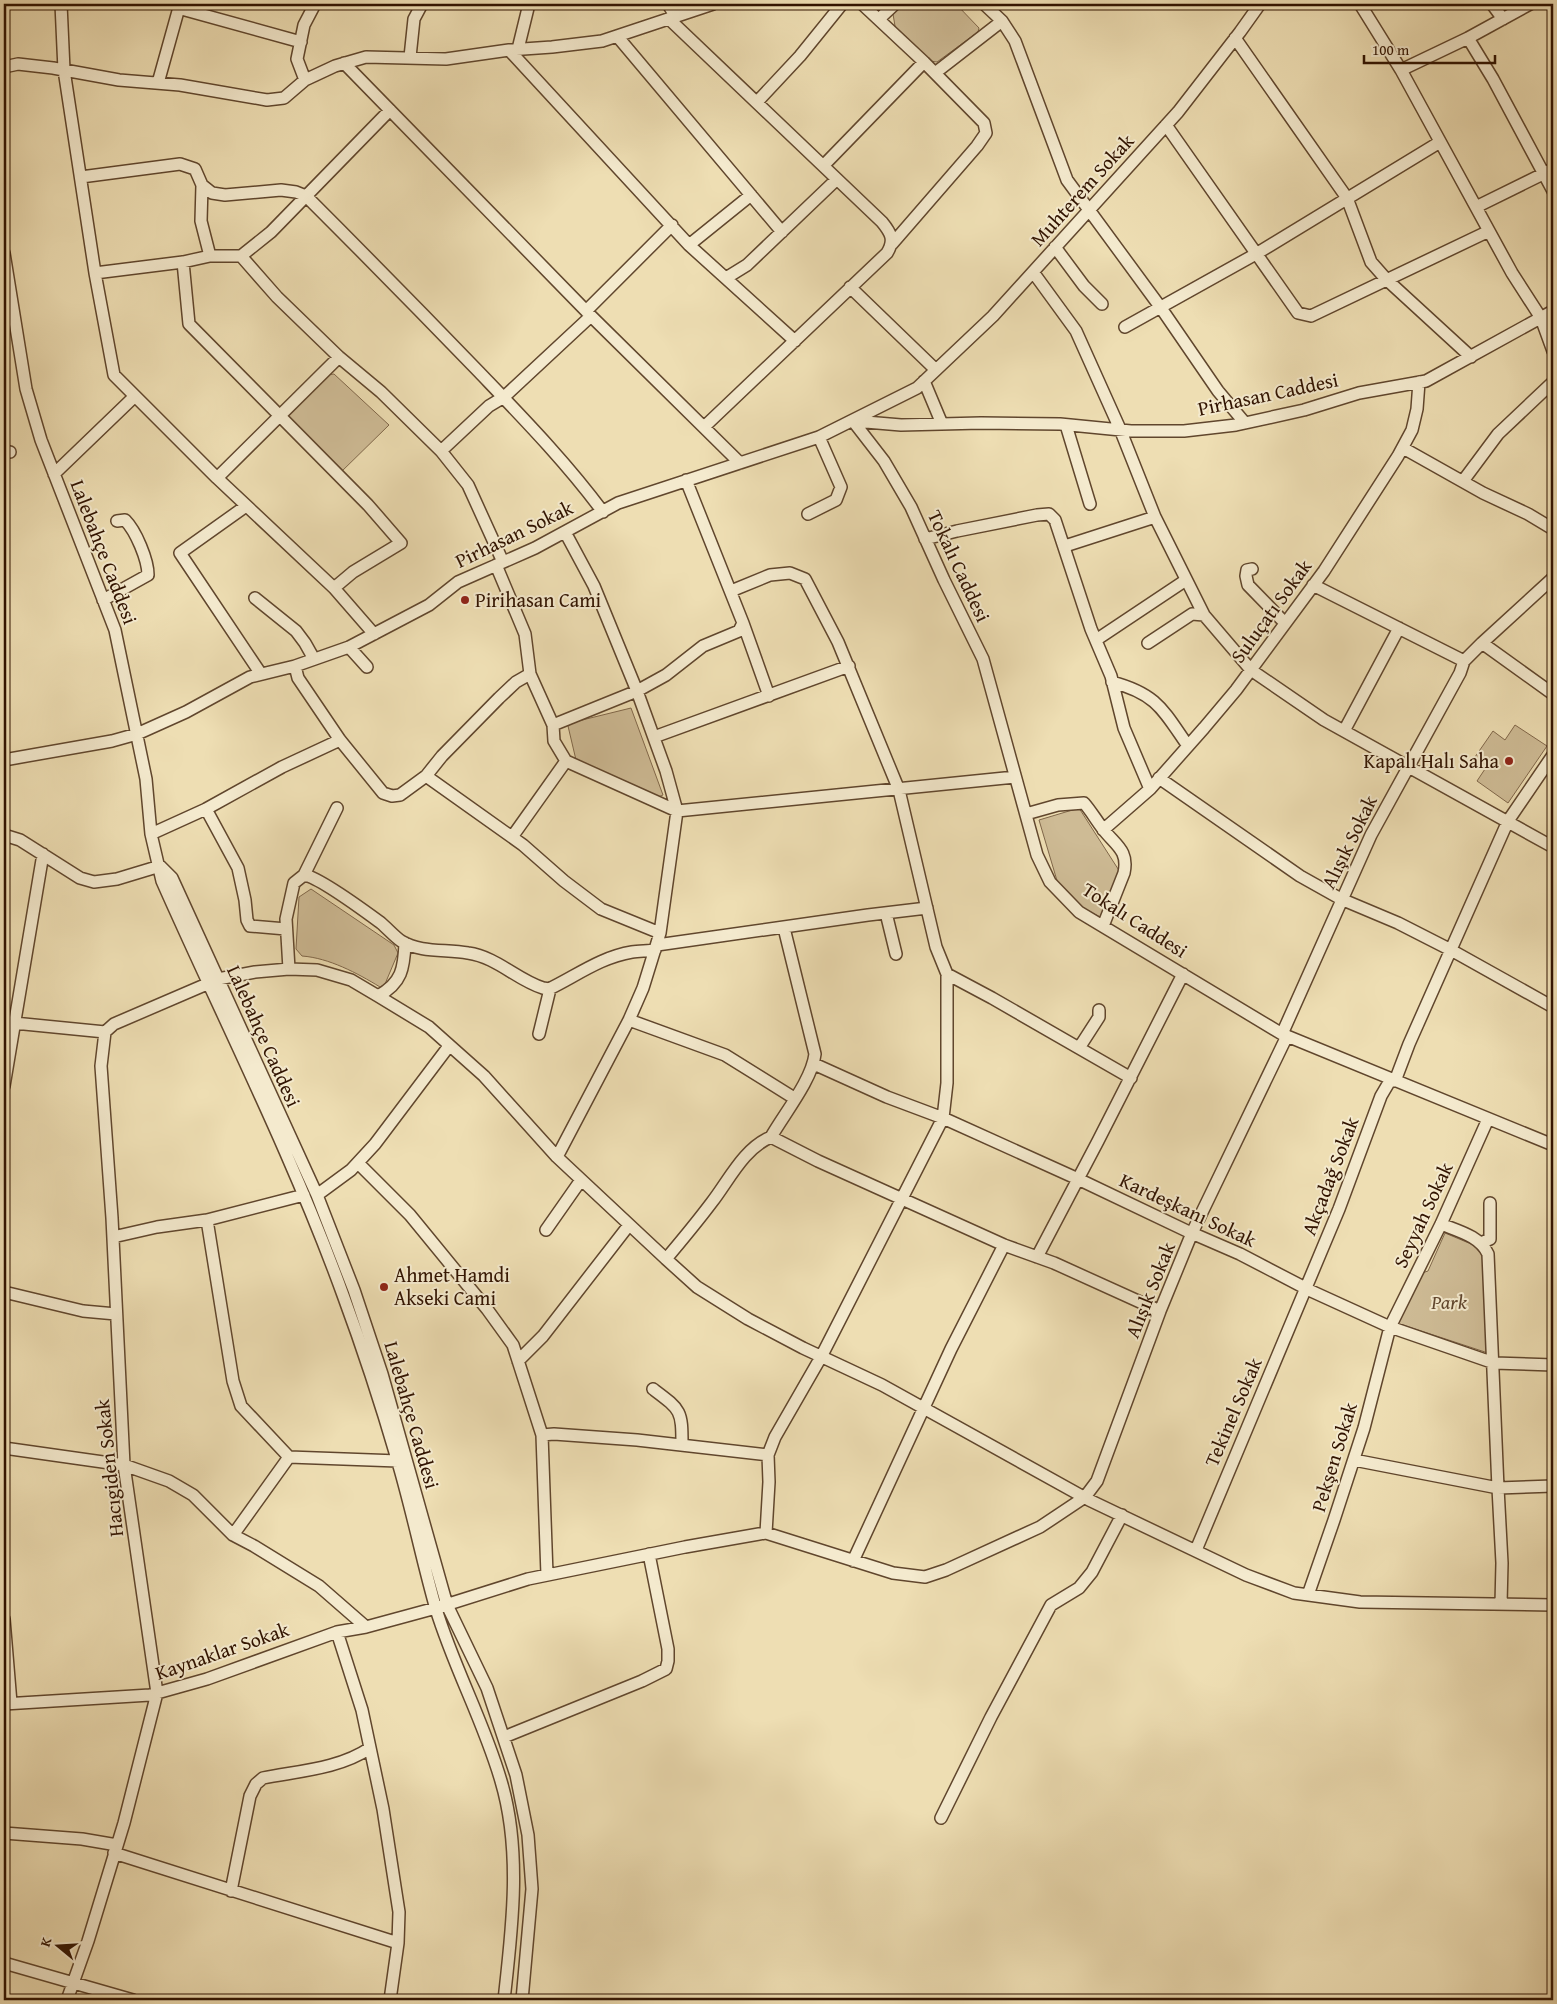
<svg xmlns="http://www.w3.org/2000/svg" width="1557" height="2004" viewBox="0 0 1557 2004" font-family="'Gentium Book Plus',serif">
<rect width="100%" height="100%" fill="#eedeb3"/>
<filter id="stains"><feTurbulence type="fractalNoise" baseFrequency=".004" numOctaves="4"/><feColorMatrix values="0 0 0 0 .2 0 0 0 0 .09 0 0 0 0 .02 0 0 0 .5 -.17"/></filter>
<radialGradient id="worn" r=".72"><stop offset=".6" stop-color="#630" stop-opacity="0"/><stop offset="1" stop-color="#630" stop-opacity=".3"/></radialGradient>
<path fill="#cebb95" stroke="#80674a" d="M904,4H956L979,28L978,32L937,62L930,61L895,26L893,14Z
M334,374L389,425L339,474L286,416L326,375Z
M631,708L663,795L656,798L576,760L568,726L574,722Z
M1515,725L1547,746L1508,803L1477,781L1487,766L1475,757L1493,731L1505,740Z
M1079,808L1120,872L1100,917L1078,905L1058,884L1039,820Z
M311,889L394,945L398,953L385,984L380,987C357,973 329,958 302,956L296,949L299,897Z
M1445,1233L1483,1249L1488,1353L1400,1324L1399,1321L1419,1274L1428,1271Z"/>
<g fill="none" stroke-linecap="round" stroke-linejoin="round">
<defs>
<path id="minor" d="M61,4L64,70L95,273L114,375L217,478L334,588L374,634
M668,4L676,17
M862,4L924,62L984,123L986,133L977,146L892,244
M984,4L1002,21L1015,41L1067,180L1161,308L1218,391L1245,423
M1360,4L1401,70L1512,273L1541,318L1553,351
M1492,4L1503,19
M1552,4L1553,5
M178,8L301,42
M669,19L882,222C891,233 895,240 887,253L704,427
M879,19L895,4
M617,36L782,232
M1235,38L1347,198L1371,262L1386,279L1471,357
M1468,38L1493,79L1553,191
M518,49L529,4
M509,50L689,245L751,195
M410,57L414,19L422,4
M344,63L591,316L740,463
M4,67L18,64L53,68L119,80L180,85L267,100L284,98L305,80L335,66L366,57L446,59L509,50L552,47L602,41L713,4
M1401,70L1468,38L1530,4
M935,73L1002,21
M305,80L297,59L304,25L315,4
M158,83L180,4
M757,102L800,56L842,4
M1166,125L1298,313L1311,316L1489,231
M824,165L924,62
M81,177L180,164L195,169L202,185L201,221L210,256
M202,185L212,193L225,195L281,190L296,192L306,196C364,254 422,313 479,372C522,417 566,462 603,512
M1476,207L1553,169
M689,245L795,341
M1055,247L1084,286L1102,304
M4,253L26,389L41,440L115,630L146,779L151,834L162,881C223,1019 292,1154 343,1295C363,1349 381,1404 397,1459C412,1509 422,1560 436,1609C454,1668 484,1722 501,1781C522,1851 512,1929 504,2000
M241,256L277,297L339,357L381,392L441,451L468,485L503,562
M183,262L189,324L368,505L401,543L353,572L334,588
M1033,272L1076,331L1120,429L1155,517
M95,273L183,262L210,256H241L271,232L390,110
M726,278L747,265L837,179
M850,287L936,370
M586,311L672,225
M1125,327L1256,254L1440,142
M924,381L942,424
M853,421L884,461L911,507L944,580L983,659L1037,855L1050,882L1079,912L1282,1034L1553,1145
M854,421L901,425L981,423L1060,424L1131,431H1184L1236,425L1304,410L1359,393L1426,381L1553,311
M1066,425L1090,504
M1403,448L1483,493L1528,514L1553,529
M441,451L489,406L504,397L591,316
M4,452H10
M54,474L135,396
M217,478L339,357
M1463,481L1498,434L1553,382
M246,506L180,553L261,674
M808,514L836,500L841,487L819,437
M925,539L957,531L1037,515L1049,514L1055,520L1091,629L1111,676L1124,728L1150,789
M1065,546L1155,517L1204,615
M496,565L525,634L530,674L553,725L554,741L566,761L677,811L1015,777
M1252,569L1247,570L1246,576L1248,585L1285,623
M1313,585L1464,661
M731,591L770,575L790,573L805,579L838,642L899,790L936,947L947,974L992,998L1131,1078
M255,598L296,631L305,643L314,659
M103,600L148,575C148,560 136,531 125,520L117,521
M743,623L769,696
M1096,640L1186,580
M1148,643L1192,614L1204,615L1251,670L1324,720L1553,847
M1482,643L1553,694
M349,647L367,667
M295,666L298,678L340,740L383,793L392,796L400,795L426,776L442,756L499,698L516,682L530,674
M1112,682C1157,694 1163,710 1188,746
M553,725L637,691L666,675L703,646L739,631L743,623L686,480
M1344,731L1399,628
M654,737L849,666
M4,760L112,741L137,734L186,712L250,677L295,666L349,647L429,605L458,582L535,548L618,503L819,437L917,388L993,316L1178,112L1240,32L1260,4
M426,776L523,845L564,881L601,909L660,933
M1159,778L1300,876L1341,899L1398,923L1451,950L1553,1007
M206,809L238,868L245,900L247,920L250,926L286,929
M1026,814L1058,805L1084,803C1091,811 1096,820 1103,829C1115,845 1129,850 1124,873L1103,926
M1103,830L1150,789L1204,728L1236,690L1324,571L1398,456L1412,430L1417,409L1419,382
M151,834L206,809L282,767L340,740
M4,835L20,840L80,878L94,882L117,879L160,866
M512,837L566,761
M160,866L172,878L317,1195L354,1290L382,1374L447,1605L487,1688L516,1775L528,1835L532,1889L522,2000
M304,875L337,808
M886,913L896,954
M657,945L868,915L927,908
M289,969L286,919L294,883L304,875C319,877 366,912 381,923C388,929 394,936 401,941C421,953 445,949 468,953C497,957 517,980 543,988L549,989C576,976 601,957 632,952C639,951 648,951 655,950
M378,996C402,983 404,968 405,943
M629,1020L725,1055L794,1098
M4,1022L105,1032
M539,1034L550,989
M1282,1034L1371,835L1460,673L1464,661L1482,643L1553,578
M1079,1048L1099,1017V1010
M814,1064L887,1097L943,1118L1078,1179L1187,1231L1240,1254L1311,1291L1390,1327L1494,1363L1553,1365
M1395,1081L1409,1044L1508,821L1553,755
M4,1086L43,854
M771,1137C784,1114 812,1080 815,1054L784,928
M557,1157L629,1020L643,988L660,933L677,811L666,771L637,691L594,586L565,532
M358,1163L410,1215L487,1309L513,1345L542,1435L554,1434L637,1440L768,1455
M317,1195L351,1170L375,1144L449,1046
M207,1220L233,1381L241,1406L289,1457L233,1535
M546,1230L581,1180
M113,1237L157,1227L207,1220L304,1195
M1481,1243L1490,1239V1203
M1037,1257L1098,1141L1183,974
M4,1292L83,1311L116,1314
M1160,1311L1054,1263L1004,1245L818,1161L771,1137C744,1148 729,1180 712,1202C697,1222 682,1240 666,1259L697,1287L748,1319L803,1348L882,1385L1089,1500L1246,1575L1294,1593L1360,1602L1553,1605
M518,1361L543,1336L629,1225
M653,1389C681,1410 682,1410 682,1445
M542,1435L547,1575
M4,1448L124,1465L169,1481L193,1495L233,1535L254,1546L319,1586L366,1627
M289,1457L398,1461
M1354,1460L1498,1488L1488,1254C1480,1236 1458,1231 1441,1224
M766,1533L769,1482L768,1455L775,1437L821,1357L943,1118L947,1083V974
M1196,1550L1339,1209L1381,1096L1391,1079
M853,1561L951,1349L1004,1245
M1308,1595L1334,1520L1364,1428L1390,1327L1441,1224L1488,1119
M1501,1604L1502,1563L1498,1488L1553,1486
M4,1619L11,1703
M4,1704L150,1695L207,1679L337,1632L366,1627L436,1608L528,1579L685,1547L759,1534L766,1533L893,1573L925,1577L946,1570L1040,1527L1085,1497L1097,1481L1160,1311L1192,1233L1287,1036
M504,1737L642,1681L666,1669L668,1661V1649L649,1554
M941,1818L991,1717L1051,1605L1079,1588L1092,1572L1122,1515
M4,1833L82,1839L117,1845
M114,1853L398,1943L399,1912L383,1809L362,1710L337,1632
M231,1891L250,1796L256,1784L263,1778C298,1771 339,1769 370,1748
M4,1963L133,2000
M67,2000L88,1941L124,1823L157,1693L124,1465L112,1218L101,1066L105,1032L114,1024L207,984L218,979L255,972L289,969L317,970L351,980L378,996L429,1027L484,1076L557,1157L666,1259
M390,2000L398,1943"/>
</defs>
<use href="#minor" stroke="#60462d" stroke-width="14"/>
<use href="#minor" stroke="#f4eace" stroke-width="11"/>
</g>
<g fill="#8f2418" stroke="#f4eace" stroke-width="2">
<circle cx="465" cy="600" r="5"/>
<circle cx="1509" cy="761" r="5"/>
<circle cx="384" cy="1287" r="5"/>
</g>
<g text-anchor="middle" stroke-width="4" stroke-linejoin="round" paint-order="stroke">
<g font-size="20" fill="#311300" stroke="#f4eace">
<text transform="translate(1082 190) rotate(-48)" y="7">Muhterem Sokak</text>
<text transform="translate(1268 394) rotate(-12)" y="7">Pirhasan Caddesi</text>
<text transform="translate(514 534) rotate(-26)" y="7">Pirhasan Sokak</text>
<text transform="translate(104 552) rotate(69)" y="7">Lalebahçe Caddesi</text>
<text transform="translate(959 566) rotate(65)" y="7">Tokalı Caddesi</text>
<text transform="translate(1271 611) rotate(-54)" y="7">Suluçatı Sokak</text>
<text transform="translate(1349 842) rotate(-64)" y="7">Alışık Sokak</text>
<text transform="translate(1135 920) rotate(33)" y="7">Tokalı Caddesi</text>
<text transform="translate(264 1036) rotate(66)" y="7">Lalebahçe Caddesi</text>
<text transform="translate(1330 1176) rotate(-69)" y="7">Akçadağ Sokak</text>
<text transform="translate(1188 1210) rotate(25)" y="7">Kardeşkanı Sokak</text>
<text transform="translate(1423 1215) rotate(-65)" y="7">Seyyah Sokak</text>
<text transform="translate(1150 1290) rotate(-68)" y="7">Alışık Sokak</text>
<text transform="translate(1233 1412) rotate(-67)" y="7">Tekinel Sokak</text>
<text transform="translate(412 1415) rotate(74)" y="7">Lalebahçe Caddesi</text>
<text transform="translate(1334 1457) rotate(-73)" y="7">Pekşen Sokak</text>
<text transform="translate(109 1468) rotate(-96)" y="7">Hacıgiden Sokak</text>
<text transform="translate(222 1651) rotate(-19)" y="7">Kaynaklar Sokak</text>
</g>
<g font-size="20" fill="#311300" stroke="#f4eace" text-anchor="start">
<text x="475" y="607">Pirihasan Cami</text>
<text x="1499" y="768" text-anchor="end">Kapalı Halı Saha</text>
<text x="394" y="1282">Ahmet Hamdi<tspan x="394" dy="23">Akseki Cami</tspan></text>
</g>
<g font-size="20" font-style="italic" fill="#60452d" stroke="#f4eace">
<text x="1449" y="1309">Park</text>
</g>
</g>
<rect width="1557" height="2004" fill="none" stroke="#eedeb3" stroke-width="20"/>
<rect x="5" y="5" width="1547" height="1994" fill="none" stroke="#311300" stroke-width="2.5"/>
<rect x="10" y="10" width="1537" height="1984" fill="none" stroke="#311300"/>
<g transform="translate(58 1946) rotate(288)" stroke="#f4eace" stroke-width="4" paint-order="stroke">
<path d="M0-4L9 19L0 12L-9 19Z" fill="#311300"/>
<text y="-8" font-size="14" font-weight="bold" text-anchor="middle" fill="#311300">K</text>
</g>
<path d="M1364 55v8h131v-8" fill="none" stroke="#311300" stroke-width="2.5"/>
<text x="1372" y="55" font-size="15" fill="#311300" stroke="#f4eace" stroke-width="4" paint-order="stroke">100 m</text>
<rect width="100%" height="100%" filter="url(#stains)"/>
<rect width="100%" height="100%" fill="url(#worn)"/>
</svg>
